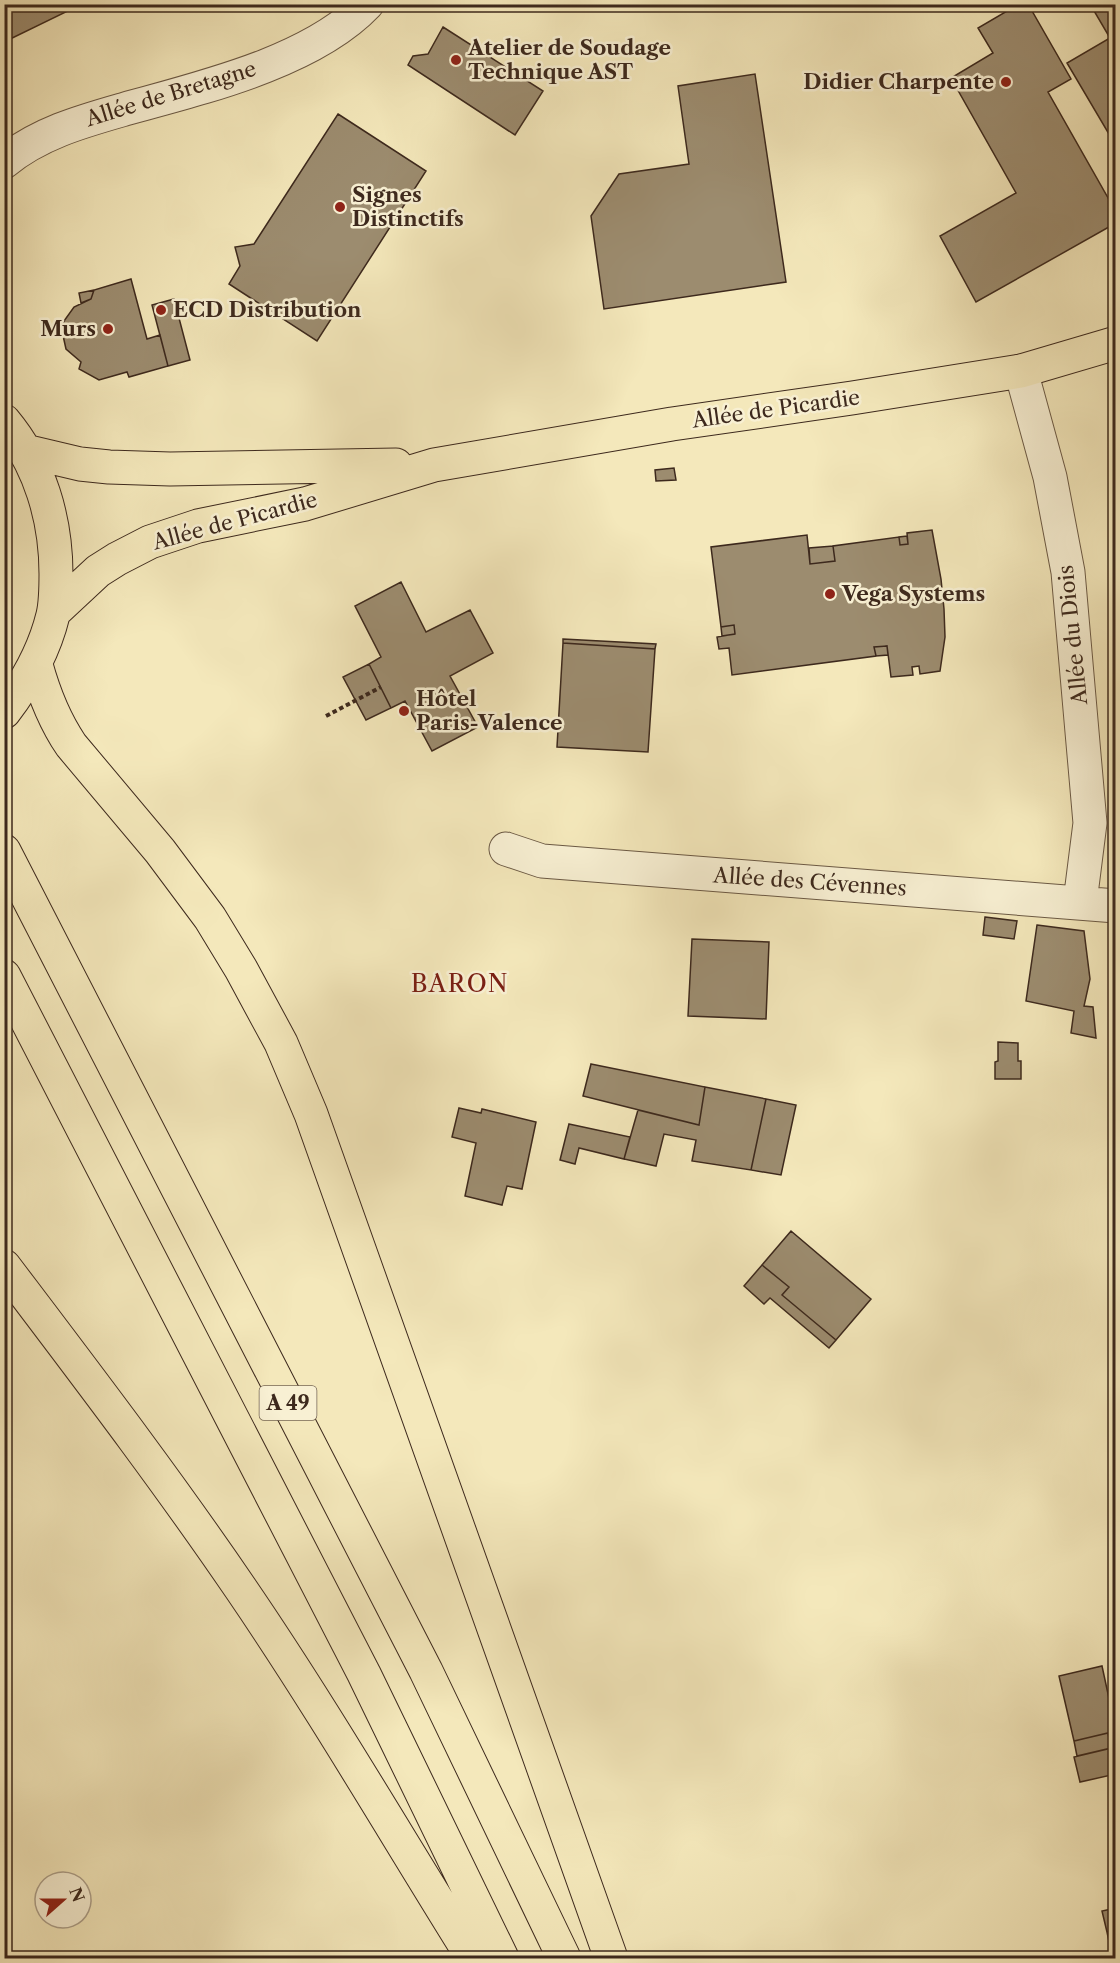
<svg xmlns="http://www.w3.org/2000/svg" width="1120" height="1963" viewBox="0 0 1120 1963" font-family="'Libre Caslon Text',serif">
<rect width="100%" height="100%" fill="#f4e8bb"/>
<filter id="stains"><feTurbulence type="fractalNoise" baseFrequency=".00333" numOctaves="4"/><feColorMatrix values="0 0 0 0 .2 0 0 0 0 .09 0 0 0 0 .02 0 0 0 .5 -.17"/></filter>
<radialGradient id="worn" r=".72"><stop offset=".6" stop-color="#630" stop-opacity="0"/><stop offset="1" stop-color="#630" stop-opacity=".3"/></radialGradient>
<path fill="#9c8c6f" stroke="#3d291d" stroke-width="1.5" d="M4,4H70L72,9L4,42Z
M1019,4H1028L1071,79L1048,92L1116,212V223L976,302L940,236L1016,193L951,78L993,53L978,28Z
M1090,4H1116V146L1067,63L1110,38Z
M443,27L543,91L515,135L408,65L413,56L428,54Z
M755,74L786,282L604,309L591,216L619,174L689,164L678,86Z
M338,114L426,171L317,341L229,284L240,266L235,247L254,244Z
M131,279L147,339L160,335L168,366L129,377L127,372L99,380L79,369L81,362L66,349L62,331L64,321L74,307L91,299L94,290Z
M94,290L91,299L81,303L79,293Z
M174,299L190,360L168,366L152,305Z
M674,468L676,480L656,481L655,470Z
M932,530L941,579L944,609L945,637L940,671L920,674L919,666L912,667L913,675L891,677L887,646L874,647L876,656L732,675L729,648L719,649L717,637L735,634L734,625L721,627L711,547L807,535L810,564L835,561L833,546L899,537L900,545L908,544L907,533Z
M907,536L908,544L900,545L899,537Z
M833,546L835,561L810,564L809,548Z
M401,582L426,632L470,610L493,653L450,676L478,727L432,751L405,701L391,708L369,664L381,657L355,606Z
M734,625L735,634L722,636L721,627Z
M563,639L656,644L655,649L563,643Z
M563,643L655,649L648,752L557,747Z
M887,646L888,655L876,656L874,647Z
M369,664L391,708L366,720L343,677Z
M985,917L1017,921L1014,939L983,935Z
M1037,925L1084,931L1090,979L1084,1006L1093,1007L1096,1038L1071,1033L1074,1011L1026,1001Z
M692,939L769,942L766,1019L688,1016Z
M998,1042L1018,1043V1061H1021V1079H995V1062L998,1061Z
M591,1064L705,1087L699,1125L583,1096Z
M705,1087L766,1099L751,1170L692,1161L696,1140L664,1134L656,1166L624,1159L638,1110L699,1125Z
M766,1099L796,1105L781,1175L751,1170Z
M459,1108L481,1113L482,1109L536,1122L522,1189L507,1186L502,1205L465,1196L476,1143L452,1137Z
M569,1124L630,1137L624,1159L579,1148L575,1164L560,1160Z
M791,1231L871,1299L836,1340L782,1295L789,1287L762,1265Z
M762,1265L789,1287L782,1295L836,1340L829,1348L770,1298L764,1304L744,1286Z
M1102,1666L1116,1731L1074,1741L1059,1676Z
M1108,1733L1111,1748L1077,1756L1074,1741Z
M1116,1747V1774L1080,1782L1074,1757Z
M1116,1908V1930L1107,1932L1102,1911Z
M1116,1930V1941L1109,1942L1107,1932Z"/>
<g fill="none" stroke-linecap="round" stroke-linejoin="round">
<defs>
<path id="minor" d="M4,162C39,133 83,121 125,109C201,88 312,62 367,4
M1021,371L1050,477L1068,572L1090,823L1080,902
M506,849L542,861L1116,906"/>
<path id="primary" d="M4,421C40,464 56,519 56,574C56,587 56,602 53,615C44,652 27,682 4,712
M25,451L80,464L109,467L170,469L396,465
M54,612L98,571L117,559L150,542L198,526L305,504L434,465L672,424L852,398L1021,371L1116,343"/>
<path id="motorway" d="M36,665C44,694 54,720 71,745L160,851L210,918L241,969L281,1043L311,1114L611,1958
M4,851L426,1671L564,1958
M4,976L364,1674L502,1958
M4,1266C85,1373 166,1479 241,1589C323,1709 396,1835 473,1958"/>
</defs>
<use href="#minor" stroke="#6b5944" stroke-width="35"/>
<use href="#primary" stroke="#3d291d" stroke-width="35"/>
<use href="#motorway" stroke="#3d291d" stroke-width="35"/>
<path stroke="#3d291d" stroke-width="4" stroke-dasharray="4.5 3" stroke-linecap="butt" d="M326,716L381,687"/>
<use href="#minor" stroke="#f8f0d3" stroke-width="33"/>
<use href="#primary" stroke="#f4e8bb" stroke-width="33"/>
<use href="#motorway" stroke="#f4e8bb" stroke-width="33"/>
</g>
<g fill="#8f2418" stroke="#f8f0d3" stroke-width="2">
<circle cx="456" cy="60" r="6"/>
<circle cx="1006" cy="82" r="6"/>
<circle cx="340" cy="207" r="6"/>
<circle cx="161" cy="310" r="6"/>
<circle cx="108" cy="329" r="6"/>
<circle cx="830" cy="594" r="6"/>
<circle cx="404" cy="711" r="6"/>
</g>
<g text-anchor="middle" stroke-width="5" stroke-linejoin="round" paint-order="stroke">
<rect fill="#f8f0d3" stroke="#756554" stroke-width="1.5" x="259.5" y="1386" width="57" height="34" rx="4.5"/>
<g font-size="20" font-weight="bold" fill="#3d291d">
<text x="288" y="1410">A 49</text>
</g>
<g font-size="21" font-weight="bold" fill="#3d291d" stroke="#f8f0d3" text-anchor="start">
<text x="468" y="55">Atelier de Soudage<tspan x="468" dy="24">Technique AST</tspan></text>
<text x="994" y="89" text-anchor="end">Didier Charpente</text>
<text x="352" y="202">Signes<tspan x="352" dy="24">Distinctifs</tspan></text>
<text x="173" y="317">ECD Distribution</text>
<text x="96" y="336" text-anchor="end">Murs</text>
<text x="842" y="601">Vega Systems</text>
<text x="416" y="706">Hôtel<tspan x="416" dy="24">Paris-Valence</tspan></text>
</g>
<g font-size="21" fill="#3d291d" stroke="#f8f0d3">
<text transform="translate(171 94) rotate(-17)" y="7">Allée de Bretagne</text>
<text transform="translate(776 409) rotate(-8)" y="7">Allée de Picardie</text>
<text transform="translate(235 521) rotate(-15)" y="7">Allée de Picardie</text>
<text transform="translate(1073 635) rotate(-96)" y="7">Allée du Diois</text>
<text transform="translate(810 882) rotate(4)" y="7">Allée des Cévennes</text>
</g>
<g font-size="24" letter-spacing="1.5" fill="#7a1f14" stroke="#f8f0d3">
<text x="460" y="992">BARON</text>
</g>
</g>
<rect width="1120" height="1963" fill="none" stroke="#f4e8bb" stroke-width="24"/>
<rect x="6" y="6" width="1108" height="1951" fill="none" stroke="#3d291d" stroke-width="3"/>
<rect x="12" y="12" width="1096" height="1939" fill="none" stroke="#3d291d" stroke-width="1.5"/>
<g transform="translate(63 1900) rotate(69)"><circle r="28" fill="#f8f0d3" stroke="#ada08a" stroke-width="1.5"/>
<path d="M0-4.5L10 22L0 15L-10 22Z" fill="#8f2418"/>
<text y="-9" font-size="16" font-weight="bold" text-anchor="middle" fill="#3d291d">N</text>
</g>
<rect width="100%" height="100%" filter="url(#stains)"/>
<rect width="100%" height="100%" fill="url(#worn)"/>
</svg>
